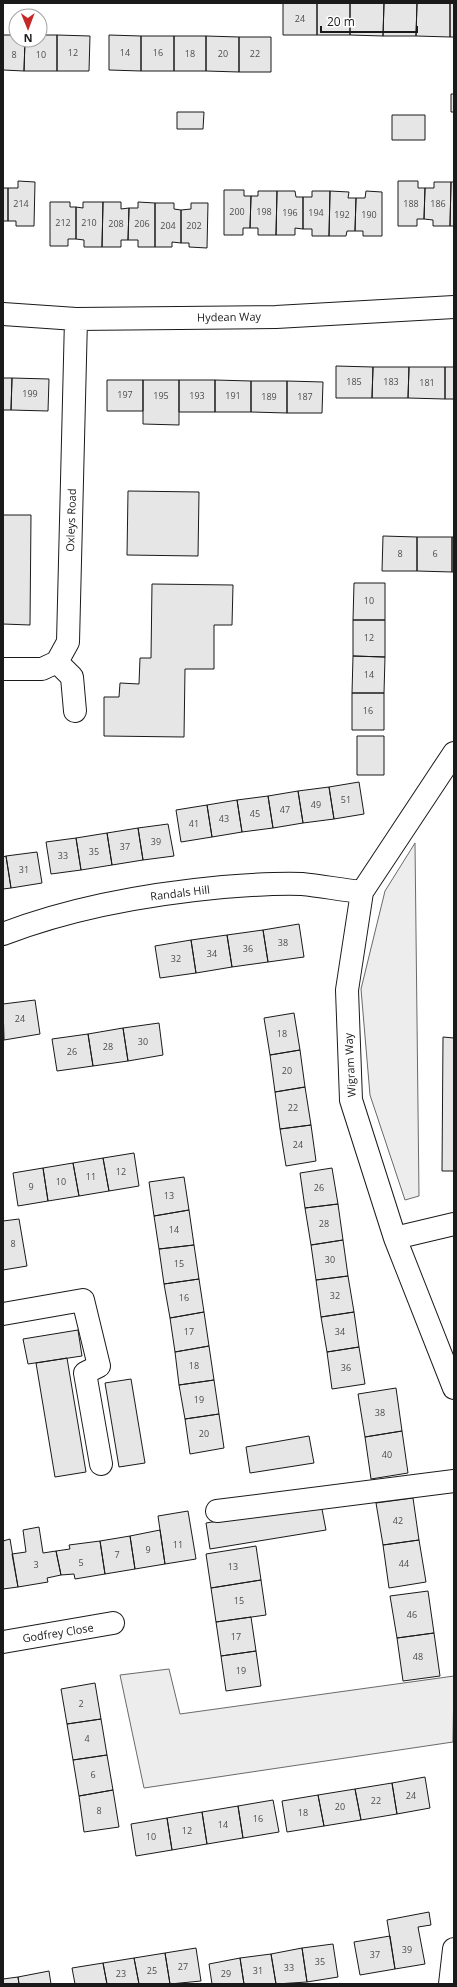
<svg xmlns="http://www.w3.org/2000/svg" width="457" height="1987" viewBox="0 0 457 1987" font-family="'Open Sans',sans-serif">
<rect width="100%" height="100%" fill="#fff"/>
<path fill="#ededed" stroke="#6a6a6a" d="M415,843L419,1196L405,1200L370,1095L361,989L385,891Z
M169,1669L180,1714L454,1676L453,1742L144,1788L120,1675Z"/>
<path fill="#e6e6e6" stroke="#1a1a1a" d="M283,3H317V35H283Z
M317,3H350V35H317Z
M350,3H384L383,36L350,35Z
M384,3H417L416,36H383Z
M417,3H450V37L416,36Z
M450,3H454V37H450Z
M3,35H16V40H25L24,71L3,70Z
M40,35H57V71H24L25,40H40Z
M57,35L90,36L89,71H57Z
M109,35L141,36V71L109,70Z
M141,36H174V71H141Z
M174,36H206V71H174Z
M206,36L239,37V72L206,71Z
M239,37H271V72H239Z
M451,94H454V112H451Z
M177,112H204L203,129H177Z
M392,115H425V140H392Z
M18,181L35,182L34,226H16V221H8V188H18Z
M398,181H418V188H425L424,219H417V226H398Z
M434,182H451L450,226H433V220L424,219L425,188H434Z
M451,182H454V226H450Z
M3,188H8V221H3Z
M224,190H244V196H251L250,228H243V235H224Z
M258,191H277L276,235H258V228H250L251,196H258Z
M277,191H295L296,197H303V229L295,228V235H276Z
M312,191H330L329,236H312V229H303V197H312Z
M330,191L349,192L348,198H356L355,231H347L346,236H329Z
M366,191L382,192V236H363V231H355L356,198H365Z
M50,202H70V207H76V239H68V246H50Z
M83,202H103L102,247H84V240L76,239V207L83,208Z
M103,202H121V209L129,208L128,240H121V247H102Z
M138,202L155,203V247H138V240H128L129,208H138Z
M155,203H174V209L181,210V243L172,242V247H155Z
M191,203H208L207,248L189,247V243H181V210L191,209Z
M336,366L373,367L372,398H336Z
M373,367H409L408,398H372Z
M409,367H445V399L408,398Z
M445,367H454V399H445Z
M3,378H12L11,410H3Z
M12,378L49,379L48,411L11,410Z
M107,380H143V411H107Z
M143,380H179V425L143,424Z
M179,380H215V412H179Z
M215,380L251,381V412H215Z
M251,381H287V413L251,412Z
M287,381L323,382L322,413H287Z
M128,491L199,492L198,556L127,555Z
M3,515H31L30,625L3,624Z
M383,536L417,537V571H382Z
M417,537H452V572L417,571Z
M452,537H454V572H452Z
M354,583H385V620H353Z
M152,584L233,585L232,625H214V669H185L184,737L104,736V697H119L120,683L139,684L140,658H151Z
M353,620H385V657L353,656Z
M353,656L385,657L384,693H352Z
M352,693H384V730H352Z
M357,736H384V775H357Z
M359,782L364,814L334,819L329,787Z
M329,787L334,819L303,823L298,791Z
M298,791L303,823L273,828L268,796Z
M268,796L273,828L242,832L237,800Z
M237,800L242,832L212,837L207,805Z
M207,805L212,837L181,842L176,810Z
M168,824L174,856L143,860L138,828Z
M138,828L143,860L112,865L107,833Z
M107,833L112,865L81,870L76,838Z
M76,838L81,870L51,874L46,842Z
M37,852L42,883L11,888L6,856Z
M6,856L11,888L3,889V857Z
M299,924L304,957L268,962L263,930Z
M263,930L268,962L232,967L227,935Z
M227,935L232,967L196,973L191,940Z
M191,940L196,973L160,978L155,946Z
M35,1000L40,1034L4,1040L3,1004Z
M294,1013L300,1050L270,1055L264,1018Z
M159,1023L163,1055L128,1061L123,1028Z
M123,1028L128,1061L93,1066L88,1034Z
M88,1034L93,1066L57,1071L52,1039Z
M443,1037L454,1038V1171H442Z
M300,1050L305,1087L275,1092L270,1055Z
M305,1087L311,1125L280,1129L275,1092Z
M311,1125L316,1161L286,1166L280,1129Z
M134,1153L139,1186L109,1191L103,1158Z
M103,1158L109,1191L79,1196L73,1163Z
M73,1163L79,1196L48,1201L43,1168Z
M43,1168L48,1201L18,1206L13,1173Z
M332,1168L338,1204L305,1208L300,1173Z
M184,1177L189,1210L154,1216L149,1182Z
M338,1204L343,1240L311,1245L305,1208Z
M189,1210L194,1245L159,1249L154,1216Z
M19,1219L27,1266L3,1270V1221Z
M343,1240L348,1276L316,1280L311,1245Z
M194,1245L199,1279L164,1284L159,1249Z
M348,1276L354,1312L321,1317L316,1280Z
M199,1279L204,1312L170,1318L164,1284Z
M204,1312L209,1346L175,1352L170,1318Z
M354,1312L359,1347L327,1352L321,1317Z
M78,1330L82,1356L28,1364L23,1339Z
M209,1346L214,1380L179,1385L175,1352Z
M359,1347L365,1384L332,1389L327,1352Z
M67,1358L86,1472L55,1477L36,1363Z
M131,1379L145,1463L119,1467L105,1383Z
M214,1380L219,1414L185,1419L179,1385Z
M396,1388L402,1431L365,1437L358,1394Z
M219,1414L224,1448L190,1454L185,1419Z
M402,1431L408,1473L371,1479L365,1437Z
M309,1436L314,1463L250,1473L246,1447Z
M413,1498L419,1540L383,1545L376,1503Z
M321,1504L326,1530L210,1549L206,1523Z
M188,1511L196,1559L165,1564L158,1516Z
M39,1527L43,1553L56,1551L61,1575L47,1578L48,1582L18,1587L12,1554L26,1552L23,1530Z
M160,1530L165,1564L135,1569L130,1536Z
M130,1536L135,1569L105,1574L100,1541Z
M10,1539L18,1587L3,1589V1541Z
M419,1540L426,1582L389,1588L383,1545Z
M100,1541L105,1574L75,1579L74,1574L61,1575L56,1551L70,1549L69,1545Z
M256,1546L261,1580L211,1588L206,1554Z
M261,1580L266,1615L216,1622L211,1588Z
M428,1591L434,1633L397,1638L390,1596Z
M251,1617L256,1651L221,1656L216,1622Z
M434,1633L440,1676L403,1681L397,1638Z
M256,1651L261,1686L226,1691L221,1656Z
M95,1683L101,1719L67,1724L61,1689Z
M101,1719L107,1755L73,1760L67,1724Z
M107,1755L113,1790L79,1796L73,1760Z
M425,1777L430,1808L397,1814L392,1783Z
M392,1783L397,1814L361,1820L355,1789Z
M355,1789L361,1820L324,1826L318,1795Z
M113,1790L119,1827L84,1832L79,1796Z
M318,1795L324,1826L287,1832L282,1801Z
M273,1800L279,1832L243,1838L238,1806Z
M238,1806L243,1838L207,1844L202,1812Z
M202,1812L207,1844L172,1850L167,1818Z
M167,1818L172,1850L136,1856L131,1824Z
M429,1912L431,1925L418,1927L425,1964L395,1969L387,1920Z
M390,1936L395,1969L360,1975L354,1942Z
M333,1944L338,1977L307,1982L302,1948Z
M196,1948L201,1981L170,1984L165,1953Z
M302,1948L307,1982L276,1984L271,1954Z
M165,1953L170,1984H139L134,1958Z
M271,1954L276,1984H244L240,1958Z
M134,1958L139,1984H107L103,1963Z
M240,1958L244,1984H212L209,1964Z
M103,1963L107,1984H75L72,1968Z
M49,1971L51,1984H19L18,1977Z
M18,1977L19,1984H3V1979Z"/>
<g fill="none" stroke-linecap="round" stroke-linejoin="round">
<defs>
<path id="minor" d="M3,314L76,319L276,317L454,307
M57,662L72,677L75,711
M3,669H42L57,662L68,642L76,319
M454,753L362,892L347,990L351,1100L395,1238L454,1388
M3,934C73,907 148,894 223,887C248,885 276,883 302,884C322,886 342,890 362,892
M395,1238L454,1224
M3,1314L83,1300L99,1366L85,1373L101,1464
M217,1511L454,1481
M3,1642L113,1623
M450,1984L454,1949"/>
</defs>
<use href="#minor" stroke="#1a1a1a" stroke-width="24"/>
<use href="#minor" stroke="#fff" stroke-width="22"/>
</g>
<g text-anchor="middle" stroke-width="3" stroke-linejoin="round" paint-order="stroke">
<g font-size="9" fill="#4d4d4d">
<text x="300" y="22">24</text>
<text x="73" y="56">12</text>
<text x="125" y="56">14</text>
<text x="158" y="56">16</text>
<text x="190" y="57">18</text>
<text x="223" y="57">20</text>
<text x="255" y="57">22</text>
<text x="14" y="58">8</text>
<text x="41" y="58">10</text>
<text x="21" y="207">214</text>
<text x="411" y="207">188</text>
<text x="438" y="207">186</text>
<text x="237" y="215">200</text>
<text x="264" y="215">198</text>
<text x="290" y="216">196</text>
<text x="316" y="216">194</text>
<text x="342" y="218">192</text>
<text x="369" y="218">190</text>
<text x="63" y="226">212</text>
<text x="89" y="226">210</text>
<text x="116" y="227">208</text>
<text x="142" y="227">206</text>
<text x="168" y="229">204</text>
<text x="194" y="229">202</text>
<text x="354" y="385">185</text>
<text x="391" y="385">183</text>
<text x="427" y="386">181</text>
<text x="30" y="397">199</text>
<text x="125" y="398">197</text>
<text x="161" y="399">195</text>
<text x="197" y="399">193</text>
<text x="233" y="399">191</text>
<text x="269" y="400">189</text>
<text x="305" y="400">187</text>
<text x="400" y="557">8</text>
<text x="435" y="557">6</text>
<text x="369" y="604">10</text>
<text x="369" y="641">12</text>
<text x="369" y="678">14</text>
<text x="368" y="714">16</text>
<text x="346" y="803">51</text>
<text x="316" y="808">49</text>
<text x="285" y="813">47</text>
<text x="255" y="817">45</text>
<text x="224" y="822">43</text>
<text x="194" y="827">41</text>
<text x="156" y="845">39</text>
<text x="125" y="850">37</text>
<text x="94" y="855">35</text>
<text x="63" y="859">33</text>
<text x="24" y="873">31</text>
<text x="283" y="946">38</text>
<text x="248" y="952">36</text>
<text x="212" y="957">34</text>
<text x="176" y="962">32</text>
<text x="20" y="1022">24</text>
<text x="282" y="1037">18</text>
<text x="143" y="1045">30</text>
<text x="108" y="1050">28</text>
<text x="72" y="1055">26</text>
<text x="287" y="1074">20</text>
<text x="293" y="1111">22</text>
<text x="298" y="1148">24</text>
<text x="121" y="1175">12</text>
<text x="91" y="1180">11</text>
<text x="61" y="1185">10</text>
<text x="31" y="1190">9</text>
<text x="319" y="1191">26</text>
<text x="169" y="1199">13</text>
<text x="324" y="1227">28</text>
<text x="174" y="1233">14</text>
<text x="13" y="1247">8</text>
<text x="330" y="1263">30</text>
<text x="179" y="1267">15</text>
<text x="335" y="1299">32</text>
<text x="184" y="1301">16</text>
<text x="189" y="1335">17</text>
<text x="340" y="1335">34</text>
<text x="194" y="1369">18</text>
<text x="346" y="1371">36</text>
<text x="199" y="1403">19</text>
<text x="380" y="1416">38</text>
<text x="204" y="1437">20</text>
<text x="387" y="1458">40</text>
<text x="398" y="1524">42</text>
<text x="178" y="1548">11</text>
<text x="148" y="1553">9</text>
<text x="117" y="1558">7</text>
<text x="81" y="1566">5</text>
<text x="404" y="1567">44</text>
<text x="36" y="1568">3</text>
<text x="233" y="1570">13</text>
<text x="239" y="1604">15</text>
<text x="412" y="1618">46</text>
<text x="236" y="1640">17</text>
<text x="418" y="1660">48</text>
<text x="241" y="1674">19</text>
<text x="81" y="1707">2</text>
<text x="87" y="1742">4</text>
<text x="93" y="1778">6</text>
<text x="411" y="1799">24</text>
<text x="376" y="1804">22</text>
<text x="340" y="1810">20</text>
<text x="99" y="1814">8</text>
<text x="303" y="1816">18</text>
<text x="258" y="1822">16</text>
<text x="223" y="1828">14</text>
<text x="187" y="1834">12</text>
<text x="151" y="1840">10</text>
<text x="407" y="1953">39</text>
<text x="375" y="1958">37</text>
<text x="320" y="1965">35</text>
<text x="183" y="1970">27</text>
<text x="289" y="1971">33</text>
<text x="152" y="1974">25</text>
<text x="258" y="1974">31</text>
<text x="121" y="1977">23</text>
<text x="226" y="1977">29</text>
</g>
<g font-size="11" fill="#1a1a1a" stroke="#fff">
<text transform="translate(229 317) rotate(-1)" y="4">Hydean Way</text>
<text transform="translate(71 520) rotate(-88)" y="4">Oxleys Road</text>
<text transform="translate(180 893) rotate(-7)" y="4">Randals Hill</text>
<text transform="translate(350 1065) rotate(-93)" y="4">Wigram Way</text>
<text transform="translate(58 1633) rotate(-9)" y="4">Godfrey Close</text>
</g>
</g>
<rect width="457" height="1987" fill="none" stroke="#1a1a1a" stroke-width="8"/>
<g transform="translate(28 28) rotate(179)"><circle r="19" fill="#ffffff" stroke="#a3a3a3"/>
<path d="M0-3L7 15L0 10L-7 15Z" fill="#c62828"/>
<text y="-6" font-size="11" font-weight="bold" text-anchor="middle" fill="#1a1a1a">N</text>
</g>
<path d="M321 26v6h96v-6" fill="none" stroke="#1a1a1a" stroke-width="2"/>
<text x="327" y="26" font-size="12" fill="#1a1a1a" stroke="#ffffff" stroke-width="3" paint-order="stroke">20 m</text>
</svg>
